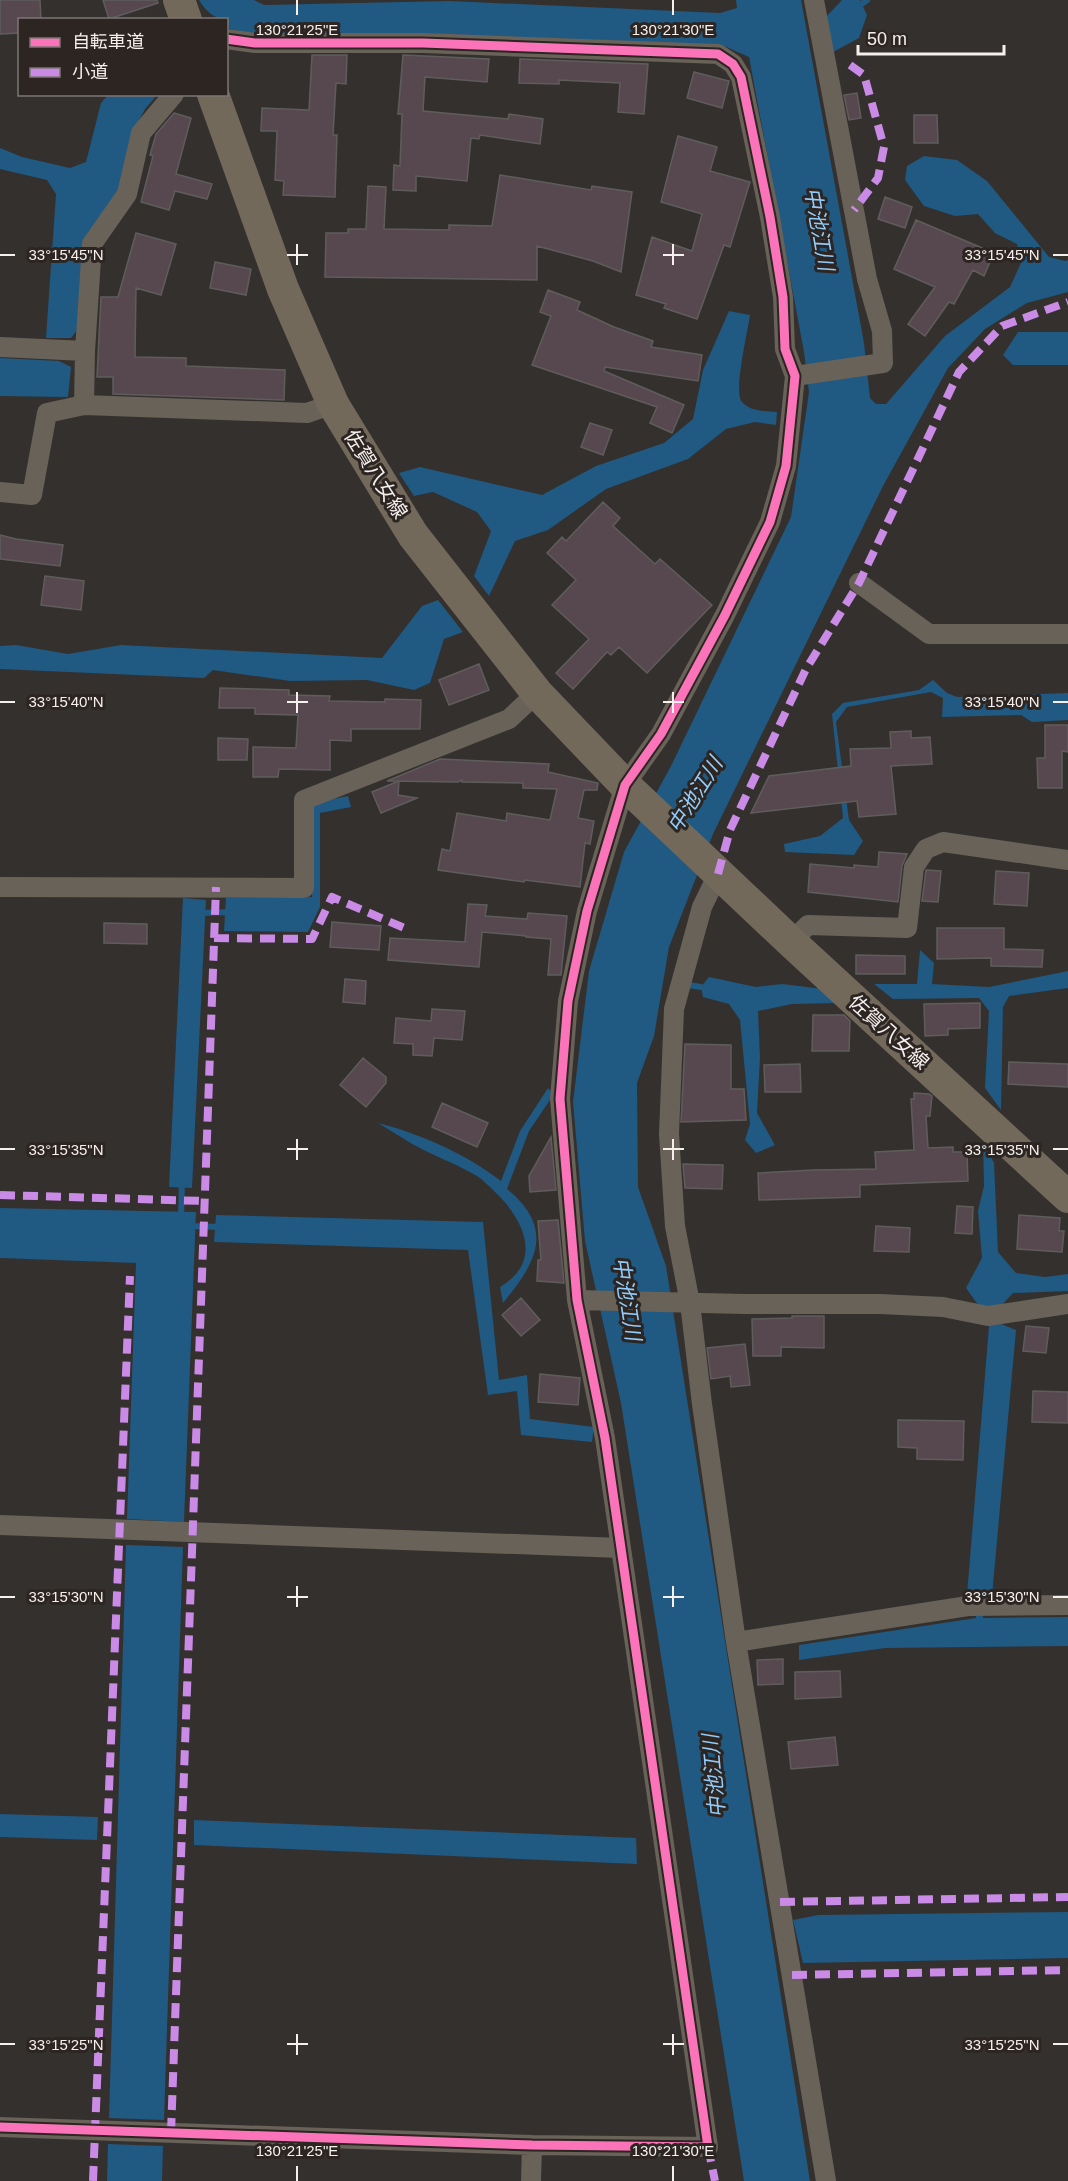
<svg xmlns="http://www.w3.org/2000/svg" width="1068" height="2181" viewBox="0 0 1068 2181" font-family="Helvetica,'Noto Sans JP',sans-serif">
<rect width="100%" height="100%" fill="#34302e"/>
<path fill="#205981" d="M199,0H254L264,5L450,1L720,13L737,8L736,0H801L864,343L870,398L876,404H886L945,336L1010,287L1021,263L1017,244L995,233L978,214L955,216L924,206L905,180L907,166L924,156L957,160L987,181L1049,257L1065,261L1068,260V292L1027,303L985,329L948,368L883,486L713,834L669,947L654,1036L637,1083L638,1187L666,1266L810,2181H744L621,1403L585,1241L573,1102L589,971L624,852L671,766L791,517L809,392L804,352L749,57L724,46L259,36L230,29L227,27L226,20C214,19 205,10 199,0Z
M842,0H860L867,15L859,38L833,52L825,18Z
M108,95H157L145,109L132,134L119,189L83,242L78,329L71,338H46L56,194L47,180L0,169V148L22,157L70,168L86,162L101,103Z
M729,311L750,315C748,331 733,392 742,402C751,412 766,411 777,412L776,425L755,422L726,429L688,459L606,489L548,530L515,541L489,596L474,576L491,531L477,512L433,492L414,496L399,473L420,467L542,495L596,466L664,443L693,419L703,370Z
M1018,332H1068V365H1013L1003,355Z
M0,358L59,361L71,367L68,397L0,396Z
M438,600L463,632L444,639L430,683L414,690L367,680L290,681L213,670L204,678L0,669V646L16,645L68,654L121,645L382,658L422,606Z
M933,680L947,693L957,697L1068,693V720L1032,722L1021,715L942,717L943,698L931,692L847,707L836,722L849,820L863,841L854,855L785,852L784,844L820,836L843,818L832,714L843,703L919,690Z
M348,796L351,807L320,813V907L308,932L224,931L226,898L312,897L311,813L314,803Z
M183,898L206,900L192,1188L169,1187Z
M920,950L934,963L932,984L989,987L1068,971V988L1009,996L1003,1007L1001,1110L985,1088L989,1011L979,998L893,999L874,984H917Z
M709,977L756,987L782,984L823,989L838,1003L792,1004L758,1011L760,1058L757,1113L775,1145L756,1153L745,1140L750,1124L740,1020L729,1004L703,997L701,987Z
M548,1088L554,1094L529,1131L507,1189C556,1229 536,1263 503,1303L500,1287C544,1261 524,1219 494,1191C489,1186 483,1180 477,1176C457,1164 434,1156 414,1145C402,1138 390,1130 378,1123C421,1134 466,1154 501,1181L520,1131Z
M983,1142L994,1163L998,1252L1016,1273L1045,1277L1068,1274V1291L1013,1293L1001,1306L996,1322L1016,1330L992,1596H982L983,1618L1068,1617V1646L885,1648L799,1660V1645L976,1618V1596L967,1595L989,1326L992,1324L966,1288L982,1258L978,1211L984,1186Z
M0,1208L196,1212L184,1522L127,1519L136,1263L0,1258Z
M216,1215L483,1222L499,1380L527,1375L530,1419L594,1427L592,1442L521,1435L517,1391L488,1395L468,1250L214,1242Z
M126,1545L183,1547L164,2120L109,2118Z
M0,1814L98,1817L97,1840L0,1837Z
M194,1820L636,1838L637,1864L194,1845Z
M1068,1912V1958L803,1963L793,1920L818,1915Z
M108,2144L163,2146L162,2181H107Z"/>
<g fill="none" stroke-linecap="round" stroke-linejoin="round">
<path stroke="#205981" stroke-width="6" d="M856,8L867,0
M200,913L231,912
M689,985L701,987
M181,1218L182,1180
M189,1226L221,1227"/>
</g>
<path fill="#574850" stroke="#5f5d5c" stroke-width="1.5" d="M0,0H40L41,20H20V33L0,34Z
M103,0H157L158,3L109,19Z
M312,55H347L346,84L336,83L333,135H337L335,197L283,195L284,181L275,180L277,131H261L262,108L309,110Z
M403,55L489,59L487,82L425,77L423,111L508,119L509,114L543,119L540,144L480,135L479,139L471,138L467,181L416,176V191L393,190L394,165L400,166L402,114H398Z
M520,59L648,64L644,114L618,112L620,83L559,80V84L519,83Z
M694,72L729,81L722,108L687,98Z
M857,93L861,118L849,120L844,95Z
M174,113L191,118L176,174L212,184L207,199L175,191L169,210L141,202L153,156L150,155L156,134Z
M914,115H937L938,143H914Z
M678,136L717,147L710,171L750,182L730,247L724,245L697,319L664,308L666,304L636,295L652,237L692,251L702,214L661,202Z
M500,175L591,190L592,186L632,192L621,272L593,261L537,246V280L325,277L326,233H348V229H366L368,186L386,187L384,229L449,230V225L492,226Z
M885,197L912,207L905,228L878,219Z
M916,220L994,253L984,276L973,270L954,304L949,302L925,336L908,324L935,287L894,269Z
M136,233L176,244L161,295L136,288L135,357L186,358V366L285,370L284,400L113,394V377H97L101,297H118Z
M215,262L251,269L246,295L210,288Z
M548,290L580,302L577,310L614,327L653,341L651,347L702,355L698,381L605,367L604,371L684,405L672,433L650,423L657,407L532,365L551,316L540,312Z
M590,423L612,430L603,455L581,447Z
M603,502L620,518L613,526L655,564L660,559L712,605L647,673L619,647L611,655L607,652L573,689L556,673L589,639L552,605L576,580L547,553L562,537L566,541Z
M0,535L16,539L63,545L60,566L0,559Z
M45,576L84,581L81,610L41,605Z
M479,664L489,690L449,705L439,680Z
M220,688L289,690V695L330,696L329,701L385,702V699L421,700L420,729H351V741L330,740V770L279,769L278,777H253V747L296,748L298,715L255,714V708H219Z
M1045,725H1068V752L1062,751V788H1038L1037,758H1045Z
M911,731V738L930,737L932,764L891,766L896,814L859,817L857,801L751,813L769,776L851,766L850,749L891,748L890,732Z
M218,738L248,739L247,760H218Z
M440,759L549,764L548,772L598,783L597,790H584L578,818L594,821L590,844L585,843L580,887L525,880L524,882L438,870L442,849L450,851L457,813L506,821L507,813L550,820L557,789L523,788V783L462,782V780L458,782L387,781Z
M399,781L398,795L417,798L381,813L372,792Z
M879,852L907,854L902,866L898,902L808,892L810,864L854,868V865L878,867Z
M926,870L941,871L938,902L922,901Z
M996,871L1029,873L1027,906L994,904Z
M468,904L487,905L485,916L527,919L528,913L567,916L561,975H548L551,939L526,937V936L482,932L479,967L388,960L390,938L465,942Z
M332,922L381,926L379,950L330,947Z
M104,923L147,924V944L104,943Z
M937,928H1004V949L1043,950L1042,967L991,966V958L937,959Z
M856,955L905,956V974H856Z
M345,979L366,981L365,1004L343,1002Z
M980,1003V1028L948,1029V1035L925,1036L924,1004Z
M432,1009L465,1011L462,1040L434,1038L432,1056L413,1055V1044L394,1043L396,1018L431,1021Z
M813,1015H844L850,1021L849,1051H812Z
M685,1044L731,1045V1089H744L746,1120L681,1122Z
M363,1058L386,1077V1083L366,1107L340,1085Z
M1009,1062L1068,1064V1087L1008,1084Z
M800,1064L801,1092H765L764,1065Z
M914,1093L929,1094L932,1096L930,1116H926L928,1148L953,1147V1152H967L968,1181L860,1185V1197L759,1200L758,1173L814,1170L876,1169L875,1152L914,1150L911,1099H914Z
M442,1103L488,1123L477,1147L432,1127Z
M551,1137L556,1190L530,1192L529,1176Z
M683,1164L723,1165L722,1189L685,1188Z
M957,1206L973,1207L972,1234L955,1233Z
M1019,1215L1060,1218L1059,1231H1064L1062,1252L1017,1249Z
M558,1220L564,1283L537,1281L538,1260H541L538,1221Z
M876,1226L910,1228L909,1252L874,1251Z
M521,1298L540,1320L521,1336L502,1315Z
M792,1316H824V1348L781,1347V1356H753L752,1319L792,1318Z
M1026,1326L1049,1328L1046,1353L1023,1351Z
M745,1344L750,1385L731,1387L730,1376L711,1379L707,1348Z
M540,1374L580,1378L578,1405L538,1402Z
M1033,1391L1068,1392V1423L1032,1422Z
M898,1420L964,1421L963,1460L917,1459V1448L898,1447Z
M783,1659V1684L758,1685L757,1660Z
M840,1671L841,1697L795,1699V1672Z
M835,1737L838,1765L791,1769L788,1742Z"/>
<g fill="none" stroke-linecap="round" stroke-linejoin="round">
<path stroke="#686258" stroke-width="20" d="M0,347L85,351L84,405L307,413L333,404
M85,351L92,244L127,194L141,133L174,94
M795,376L883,363L882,331L867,279L814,0
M0,492L32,495L47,413L84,405
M859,583L929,634H1068
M718,874L702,907L674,1009L669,1134L675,1226L690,1303L702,1404L736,1642L826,2181
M0,887L304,888V800L509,719L537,693
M791,942L808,925L907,928L914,867L926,849L943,842L1068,860
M577,1300L744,1304H880L943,1307L988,1316L1068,1304
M0,1525L621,1548
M736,1642L968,1606L1068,1605
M0,2127L532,2145L708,2147L605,1438L577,1300L560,1099L568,1001L587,911L625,785L661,734L725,615L770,522L786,466L795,376L785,349L783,297L770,217L741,77L733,64L718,54L423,43H255L226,39
M531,2181L532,2145"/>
<path stroke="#73695b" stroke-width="32" d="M179,0L186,20
M213,94L283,289L333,404L413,535L537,693L625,785L791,942L1068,1197"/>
<path stroke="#ca8be6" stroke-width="8" stroke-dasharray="15 8" stroke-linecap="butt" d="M850,65L864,75L884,147L878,178L854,210
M718,874L730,830L806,669L859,583L959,372L1002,326L1068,302
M214,938L312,939L332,897L409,930
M0,1195L205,1201
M780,1902L1068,1897
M792,1975L1068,1970
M171,2133L216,887
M708,2147L715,2181
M93,2181L130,1276"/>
<defs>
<path id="cycleway" d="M0,2127L532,2145L708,2147L605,1438L577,1300L560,1099L568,1001L587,911L625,785L661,734L725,615L770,522L786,466L795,376L785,349L783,297L770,217L741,77L733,64L718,54L423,43H255L226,39"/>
</defs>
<use href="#cycleway" stroke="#2c2522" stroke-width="13"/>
<use href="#cycleway" stroke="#fb73b8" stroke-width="9"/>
</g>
<path fill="none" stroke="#f5f0ee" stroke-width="2" d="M297,0V15M673,0V15M297,244V265M673,244V265M0,255H15M287,255H308M663,255H684M1053,255H1068M297,692V713M673,692V713M0,702H15M287,702H308M663,702H684M1053,702H1068M297,1139V1160M673,1139V1160M0,1149H15M287,1149H308M663,1149H684M1053,1149H1068M297,1586V1607M673,1586V1607M0,1597H15M287,1597H308M663,1597H684M1053,1597H1068M297,2034V2055M673,2034V2055M0,2044H15M287,2044H308M663,2044H684M1053,2044H1068M297,2166V2181M673,2166V2181"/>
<g text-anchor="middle" stroke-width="6" stroke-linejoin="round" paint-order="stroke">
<g font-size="20" fill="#f5f0ee" stroke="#2c2522">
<text transform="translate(376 474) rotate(58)" y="7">佐賀八女線</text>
<text transform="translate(889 1032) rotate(42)" y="7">佐賀八女線</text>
</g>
<g font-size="21" font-style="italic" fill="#92ccfb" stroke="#2c2522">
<text transform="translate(819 229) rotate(80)" y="7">中池江川</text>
<text transform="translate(695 795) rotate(-58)" y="7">中池江川</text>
<text transform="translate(627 1299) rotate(81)" y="7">中池江川</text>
<text transform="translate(714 1776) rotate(-95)" y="7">中池江川</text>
</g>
</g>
<g font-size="15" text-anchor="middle" fill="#f5f0ee" stroke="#2c2522" stroke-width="6" stroke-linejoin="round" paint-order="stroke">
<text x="297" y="35">130°21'25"E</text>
<text x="673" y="35">130°21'30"E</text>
<text x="66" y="260">33°15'45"N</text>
<text x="1002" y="260">33°15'45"N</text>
<text x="66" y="707">33°15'40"N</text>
<text x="1002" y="707">33°15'40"N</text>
<text x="66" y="1155">33°15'35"N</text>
<text x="1002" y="1155">33°15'35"N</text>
<text x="66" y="1602">33°15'30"N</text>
<text x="1002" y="1602">33°15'30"N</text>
<text x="66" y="2050">33°15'25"N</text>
<text x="1002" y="2050">33°15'25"N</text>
<text x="297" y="2156">130°21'25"E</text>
<text x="673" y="2156">130°21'30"E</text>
</g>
<rect x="18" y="18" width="210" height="78" fill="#2c2522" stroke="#7c7674" stroke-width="1.5"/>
<rect x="30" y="38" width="30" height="9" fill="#fb73b8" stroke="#7c7674" stroke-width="1.5"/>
<text x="72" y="48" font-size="18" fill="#f5f0ee">自転車道</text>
<rect x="30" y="68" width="30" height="9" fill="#ca8be6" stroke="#7c7674" stroke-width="1.5"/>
<text x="72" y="78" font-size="18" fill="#f5f0ee">小道</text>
<path d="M858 45v9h146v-9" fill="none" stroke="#f5f0ee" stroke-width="3"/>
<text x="867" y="45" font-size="18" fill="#f5f0ee" stroke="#2c2522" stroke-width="4.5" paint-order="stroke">50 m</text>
</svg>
